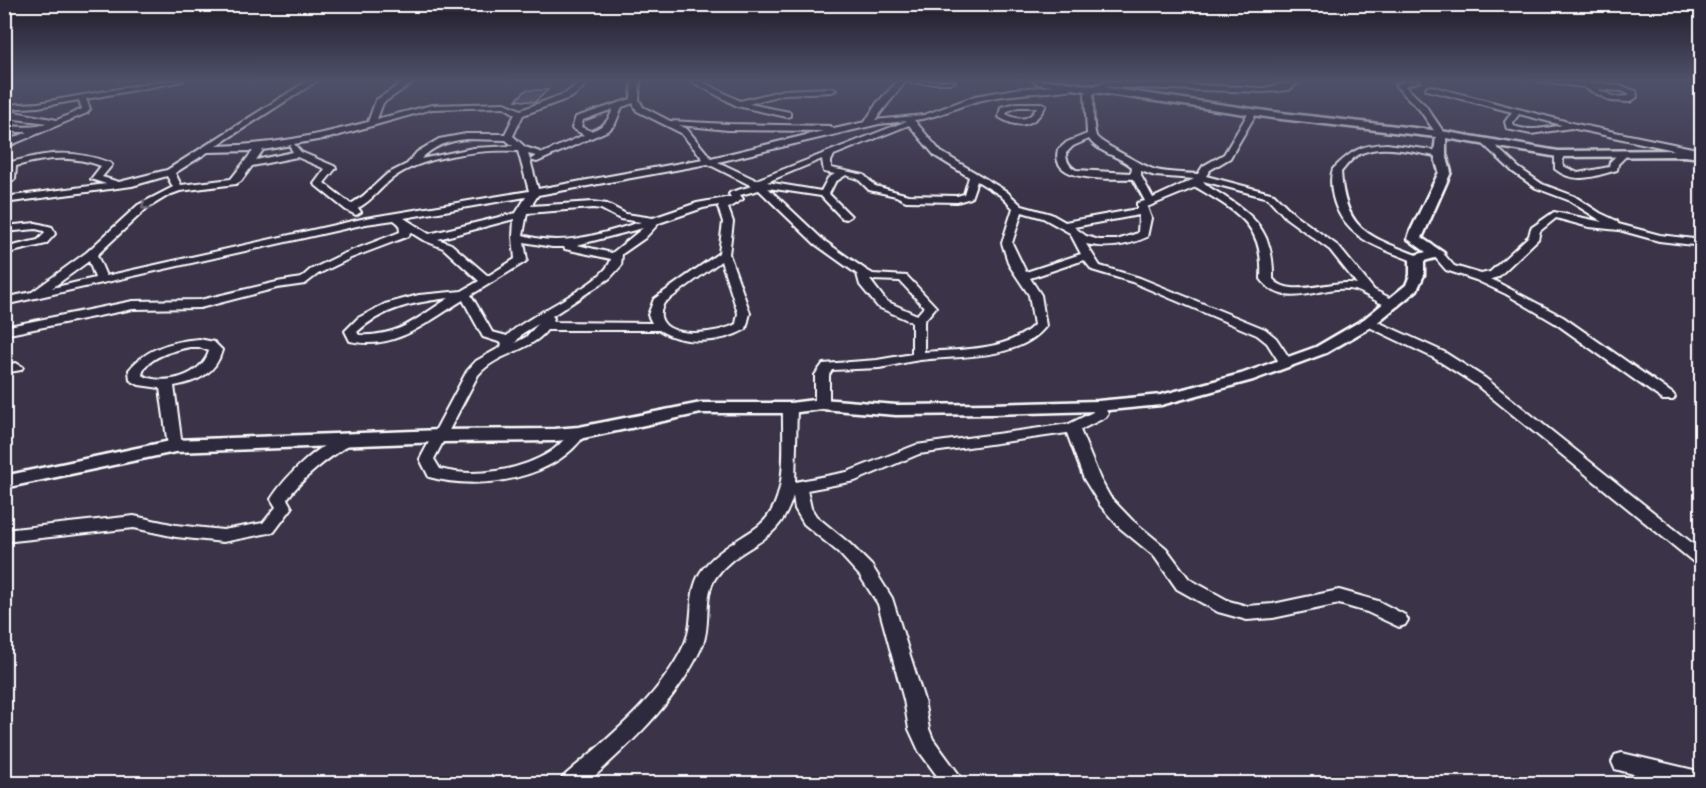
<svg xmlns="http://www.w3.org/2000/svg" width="1706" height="788" viewBox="0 0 1706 788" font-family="Dekko,sans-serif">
<rect width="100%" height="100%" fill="#3b3348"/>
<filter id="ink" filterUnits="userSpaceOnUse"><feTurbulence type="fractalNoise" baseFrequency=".0167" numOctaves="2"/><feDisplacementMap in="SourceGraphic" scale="12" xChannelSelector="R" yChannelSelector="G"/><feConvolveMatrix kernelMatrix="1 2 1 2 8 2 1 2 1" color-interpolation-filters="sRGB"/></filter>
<g filter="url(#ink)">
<path fill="#6a5973" stroke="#fff" stroke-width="1.5" d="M526,90H548L535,102L516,100Z"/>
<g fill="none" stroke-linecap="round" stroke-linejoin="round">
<defs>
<path id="minor" d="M164,81H183L86,99L90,109L87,113L4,148V142L28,132H4V126C20,126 34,129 48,123L7,118L4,117V113L9,111L57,120L82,109L79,100L38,107L4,109V105L38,103Z
M307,81H317L216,146C271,145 315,136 368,122L376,100L405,81H415L383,103L377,119L432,105L505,103L521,110L566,93L577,84L576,81H584V87L572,97L523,115L513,136L525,147L543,153L584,135L572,128L576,117L631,99L632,81H640L639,100L643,107L670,121L728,124L830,126L834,129L865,122L877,103L898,81H906L875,120L924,115L975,96L1015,89L1077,84H1080V88C1047,94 1014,92 982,100C959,105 938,118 914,120L941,152L1006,191L1022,206L1051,214L1065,222L1137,209V203L1145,201L1133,179C1113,178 1049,184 1058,150L1067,142L1087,134L1085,94L1088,88L1107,81L1264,88C1277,86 1289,81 1300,81L1289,90L1264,92L1106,87L1093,94C1094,106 1092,124 1096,136C1098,142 1148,168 1156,170C1169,173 1184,173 1198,174L1203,166L1224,154L1250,110H1256L1257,112L1230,158L1210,170L1206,176L1274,194L1294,214L1338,246L1374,290L1400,303L1398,306C1383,309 1368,294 1355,290C1322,282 1287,314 1261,279C1264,224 1238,213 1196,187L1147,207L1151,218L1147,237C1127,246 1107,249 1086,244L1100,266L1140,278L1265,329L1276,338L1292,362L1291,365H1281L1267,343L1257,335L1132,282L1092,270L1084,260L1030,278L1041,295L1046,326C1019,361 959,355 920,360C906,362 892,366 879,368C863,369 848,369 832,370L829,375V404L822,408L815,404V375L823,364L877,360L912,354V322L878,307L860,285L857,274L815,244L759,190L740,195L743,199L728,208L733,222L729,254L750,313L746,329C722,343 684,346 659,330H547C529,353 499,351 478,375L434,459L440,469C474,478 520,471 550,452C560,446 570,431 579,428L586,433C555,480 480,491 429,477L420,459L467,371L476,361L501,347L502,343L483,337L463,300C427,322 395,351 350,341L345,331L358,318L385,304L419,295L462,291L479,281L443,248L423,240L410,232L409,236L351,258L318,274L305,284L277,288L200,308L133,309L4,335V327L133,301L200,300L277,282L301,278L310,270L343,254L400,232L399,224L394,220L366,224L4,305V298L32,292L87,252L138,205L173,187L167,176L132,186L4,203V197L106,184L91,179L101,166C72,155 46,158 16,166L15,179L4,187L7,169L4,170V164C44,153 71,148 110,163L112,165L102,177L119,182L167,170ZM633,103L637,111L681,133L703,159L538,189L530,160L537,162L609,130L615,124L622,107ZM504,107L515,114L505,134H466L439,139L417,152L407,164L387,174L363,196L351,204L324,183L336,168L334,166L301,152L294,144L329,138L432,109ZM613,109C608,122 604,126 591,131L581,127L583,120ZM907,121L756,180L718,162L879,124ZM679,125L728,130L823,131L711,158L687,129ZM909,125L935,156L969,177L964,194L957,196L908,195L875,186L864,175L831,168V161L834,155ZM466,139L506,140L513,146L473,148L421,159C433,146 448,141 466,139ZM1089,139C1098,153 1120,156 1132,167L1131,173L1076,170C1069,166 1066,161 1066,153L1073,146ZM292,145L290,147L293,152L256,160L263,150ZM253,151L231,179L181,185L175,173L208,152ZM518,151L529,191L366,218L106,276L97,255L146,209L169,195L180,191L236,184L241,181L252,166L297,157L325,169L314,184L346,210L356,215L361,212L358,208C372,201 380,188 393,178C422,156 482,149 518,151ZM528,154L536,156L530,160ZM822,159L824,172L835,174L828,178L821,191L767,182ZM708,164L752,186L731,192L729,194L731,197L697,203L653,218L626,214L607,204L593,202L531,206L538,195ZM1141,171L1155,176L1194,179L1153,198L1141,176ZM846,175L858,179L869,190L896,196L906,201L957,202L971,198L977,181L1000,195L1013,208L1002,243L1009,265L1029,295L1034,325C1007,352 959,349 924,352V321L936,307L907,276L873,274L866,270L823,240L768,188L821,196L842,218L846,219L851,216L829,194L835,182ZM1203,181L1268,198L1286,218L1330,250L1357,284C1332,278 1291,300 1273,279C1274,238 1259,218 1225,197C1218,192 1207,187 1203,181ZM526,197L516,213L429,234L404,218ZM719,205L718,207L723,222L719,253L654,299L648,315L652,323L552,322L554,318L552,316L610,278L621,266L622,254L645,238L659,223L703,208ZM593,208L601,209L620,219L641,222C602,233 564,248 523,235L527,213ZM1022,212L1043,218L1070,233L1081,254L1026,272L1012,243ZM1139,215L1138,233L1117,240H1099L1086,236L1074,227ZM514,219L513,237L515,259L488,276L451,244L438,239ZM643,228L612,253L577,245ZM524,242L552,247H564L565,249L611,259C606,284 526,315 507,336L492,332L471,295L525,262L527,260ZM89,261L95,278L52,288ZM721,261L738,313L736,324C721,333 667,341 661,317C660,312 662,307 664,303ZM870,280L900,281L924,307L917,315L886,301ZM449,298C417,318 399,337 359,335L357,332C383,308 415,302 449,298ZM538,324L526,337L515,343L523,333Z
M691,81H701L740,101L784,90L832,88L836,90L832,92L784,94L749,104L790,112V116L787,117L737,106Z
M907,81H955L951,83H911Z
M1405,81H1420L1405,86L1425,105L1445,134L1444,136H1438L1419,109L1395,85Z
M1539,81C1568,81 1610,80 1636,91L1637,97L1630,102L1611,101L1583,87ZM1597,89L1622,91L1629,94V96L1615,97Z
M1430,86L1576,124L1702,150V156L1571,128L1531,134L1507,129L1505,122L1512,112L1427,90L1426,88ZM1519,114L1562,125C1546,128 1530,132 1514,126L1513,122Z
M1017,103H1042L1046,105C1036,126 1019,130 999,117L1001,107ZM1018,107H1037C1030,121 1019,121 1006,114L1008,111Z
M1482,139H1488L1519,168L1542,184L1574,196L1600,213L1617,221L1618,224L1660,235L1702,240V246L1659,241L1619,230L1589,227L1556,218L1540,231L1538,239L1498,277L1491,279L1563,317L1673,394L1675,397L1673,400H1663L1555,323L1506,294L1476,280L1446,270L1433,255V251H1441L1454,266L1481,274L1490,272L1529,236L1531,228L1554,212L1603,222L1568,200L1536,188L1513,172L1482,143Z
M1387,144L1440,151L1445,154L1440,157C1415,153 1382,142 1358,155C1351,159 1346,166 1341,172C1345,233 1370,236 1421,257V261H1413C1378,247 1343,238 1333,197C1331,188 1330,177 1333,169C1352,151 1359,145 1387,144Z
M1555,152L1563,154V166L1578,173L1609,167L1610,162L1619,153L1627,155L1618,164L1617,170C1595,176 1575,185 1555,169Z
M36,223L52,227L55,234L46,244L4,254V248L38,240L45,233L44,231L36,229L4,232V226Z
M1369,318L1444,352L1485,378L1702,551V566L1696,564L1475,384L1434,358L1365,325L1363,322L1365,319Z
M199,339L214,342L222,350C216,374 196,382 174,386L182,446L175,451L168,446L160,388L139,385L130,380L129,370C146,348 173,341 199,339ZM190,347H199L209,351C202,376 164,387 142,375C145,357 175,350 190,347Z
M16,363L23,367L21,370L4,373V365Z
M1098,402L1103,403L1108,414L1106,417L1080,430L1100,479L1110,497L1132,520L1166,548L1189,579L1229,601L1247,606L1273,604L1339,590L1378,601L1405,615L1408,620L1405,625L1399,627L1367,612L1339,604L1273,618L1247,620L1218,612L1177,589L1154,556L1120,528L1100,505L1084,479L1067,433L919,454L855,481L807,490L811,508L816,516L850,544L872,566L892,598L924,700L929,729L933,739L966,784H943L919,751L909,729L904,700L878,604L860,576L838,552L804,524L795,509L793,496C778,548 742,541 716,577C703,595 711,623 703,644C679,700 630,744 586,784H560L563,777C607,739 660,698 685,643C695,621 687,595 700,573C712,554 735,542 753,530C791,507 782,447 783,408L785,405L790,404L797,408L795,482L847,472L916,445L1069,424L1093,412L1091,406Z
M345,436L350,438L352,441L350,444C326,460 304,476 287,499L292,508L274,532L223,542L176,537L134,528L4,542V530L134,516L176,525L223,530L263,523L276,507L271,499C285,477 319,443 345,436Z
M1622,753L1702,772V784H1670L1615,769L1612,762L1615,755Z"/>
<path id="tertiary" d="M1034,81H1060L1273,112L1441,131L1558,151L1684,150L1702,152V158L1684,156L1558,157L1446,138V154L1451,172L1422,238L1444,253L1442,256L1424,261V275L1417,290L1374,325L1326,353L1253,380L1161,405L1098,411L993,414L896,415L822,409L790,413H701L579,439L554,441L441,442L175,452L4,488V476L175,440L441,430L554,429L579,427L701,403H790L822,399L896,405L993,404L1098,401L1161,395L1241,374L1316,347L1364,319L1406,285L1410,275V259L1412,256L1426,252L1408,239L1410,232L1439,172L1434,154L1436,137L1273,118L1039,84Z"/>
</defs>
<use href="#minor" stroke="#fff" stroke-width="4"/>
<use href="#tertiary" stroke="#fff" stroke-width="5"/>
<use href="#minor" fill="#2f2a3d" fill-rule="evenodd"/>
<use href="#tertiary" fill="#2f2a3d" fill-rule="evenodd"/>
</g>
<defs><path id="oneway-chevron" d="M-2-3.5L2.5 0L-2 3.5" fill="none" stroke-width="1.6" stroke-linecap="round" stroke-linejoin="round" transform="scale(1.5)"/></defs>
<use stroke="#6d6a77" href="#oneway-chevron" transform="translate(145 206) rotate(142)"/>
</g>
<linearGradient id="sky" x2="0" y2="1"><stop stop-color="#201c28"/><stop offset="0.42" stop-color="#4f506a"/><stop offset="1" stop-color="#4f506a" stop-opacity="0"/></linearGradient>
<rect width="1706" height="191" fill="url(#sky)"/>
<rect width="1706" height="788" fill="none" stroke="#2f2a3d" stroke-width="24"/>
<rect x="12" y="12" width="1682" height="764" fill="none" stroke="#fff" stroke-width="2" filter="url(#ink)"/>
</svg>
